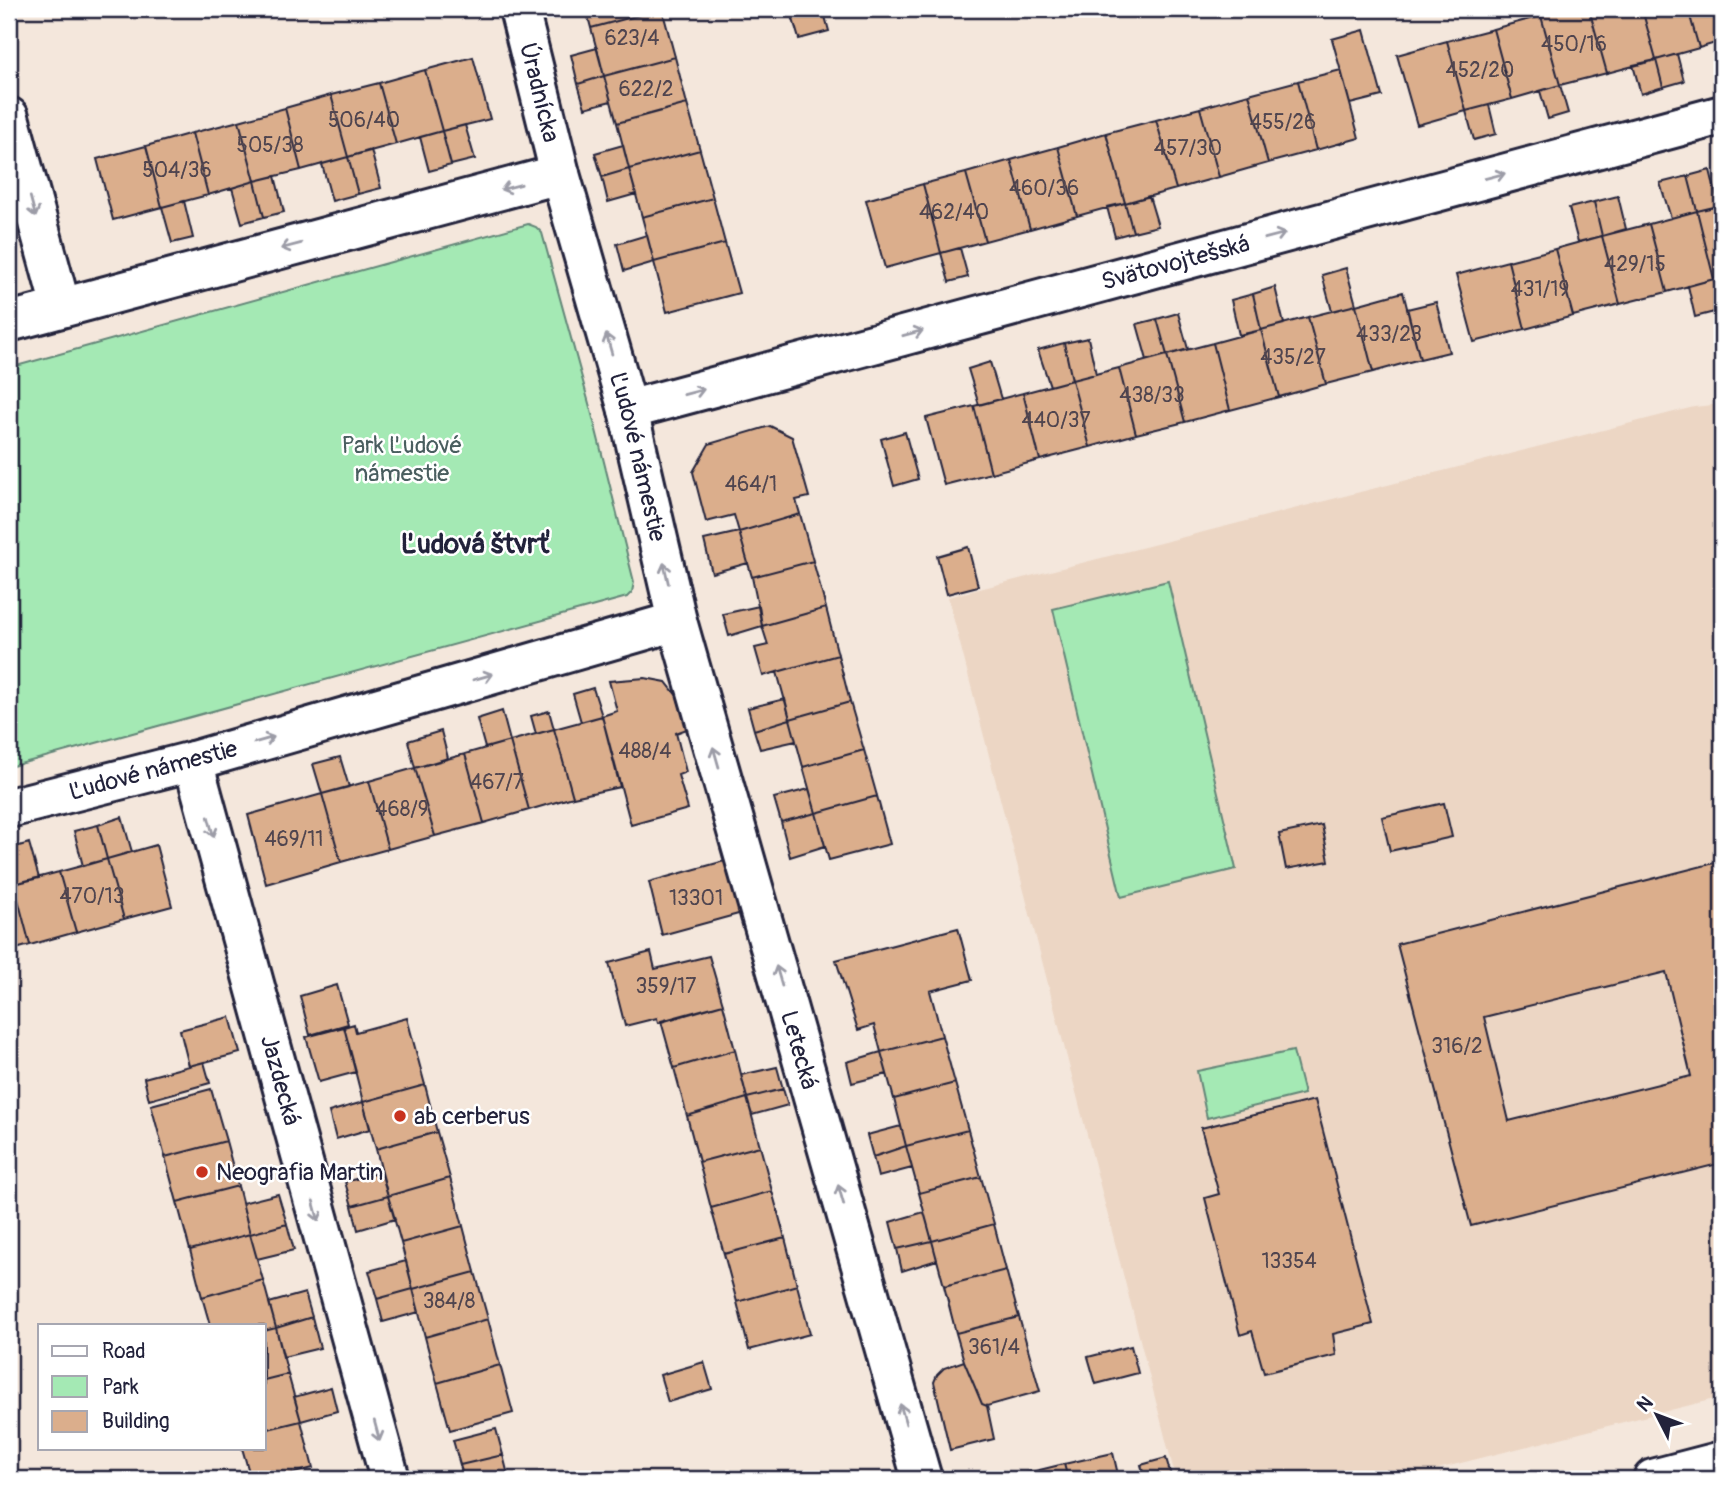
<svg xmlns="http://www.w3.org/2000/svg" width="1731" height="1488" viewBox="0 0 1731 1488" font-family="Pangolin,sans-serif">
<rect width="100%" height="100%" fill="#f4e7dc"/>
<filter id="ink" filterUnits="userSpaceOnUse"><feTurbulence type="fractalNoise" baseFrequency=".0143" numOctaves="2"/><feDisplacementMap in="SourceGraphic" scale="14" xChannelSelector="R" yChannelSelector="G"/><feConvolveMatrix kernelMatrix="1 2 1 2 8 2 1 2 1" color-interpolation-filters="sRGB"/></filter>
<g filter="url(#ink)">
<path fill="#ecd6c4" d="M1722,404V1397L1398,1479H1176L948,597L1694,407Z"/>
<path fill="#a4e9b4" stroke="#638678" stroke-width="2" d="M528,224L536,227L542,233L593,418L634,582L632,592L627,597L9,767V368Z
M1168,581L1236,869L1121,897L1053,609Z
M1293,1051L1304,1094L1207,1118L1197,1071Z"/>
<path fill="#dbae8c" stroke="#22223b" stroke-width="2" fill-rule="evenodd" d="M586,9H662L591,28Z
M662,9L675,57L604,76L591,28Z
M790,9H823L829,31L799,39Z
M1567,9H1589L1607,73L1560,85L1541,16Z
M1589,9H1642L1656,60L1607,73Z
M1642,9H1688L1699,48L1656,60Z
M1688,9H1722V41L1699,48Z
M1541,16L1560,85L1512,99L1493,29Z
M1493,29L1512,99L1466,111L1447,41Z
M1364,30L1382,96L1350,104L1332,39Z
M1447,41L1466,111L1417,125L1397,55Z
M597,48L604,76L578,84L571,55Z
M1677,54L1684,81L1663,87L1656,60Z
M473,57L490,119L442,131L425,70Z
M675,57L687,104L617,123L604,76Z
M1656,60L1663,87L1641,94L1633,65Z
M425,70L442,131L396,144L379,83Z
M1341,70L1359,138L1316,150L1298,81Z
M604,76L611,101L585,108L578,84Z
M1298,81L1316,150L1268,163L1249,94Z
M379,83L396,144L348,157L331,95Z
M1560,85L1568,113L1548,119L1540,91Z
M1249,94L1268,163L1219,177L1200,108Z
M331,95L348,157L301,170L285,108Z
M687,104L700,150L629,169L617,123Z
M1489,105L1496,134L1474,140L1466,111Z
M285,108L301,170L255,181L239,121Z
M1200,108L1219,177L1176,189L1156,120Z
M1156,120L1176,189L1125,203L1106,133Z
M239,121L255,181L208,195L192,133Z
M465,125L475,159L451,165L442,131Z
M442,131L451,165L429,171L420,137Z
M192,133L208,195L162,207L146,146Z
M1106,133L1125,203L1077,216L1058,147Z
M623,145L629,169L602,177L595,153Z
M146,146L162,207L113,220L97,159Z
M1058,147L1077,216L1030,229L1011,160Z
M371,150L381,188L358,194L348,157Z
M700,150L713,198L642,217L629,169Z
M348,157L358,194L332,201L322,164Z
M1011,160L1030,229L985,241L966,173Z
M629,169L636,194L608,202L602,177Z
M1710,170L1719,206L1697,211L1688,176Z
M966,173L985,241L941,253L923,184Z
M275,176L284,212L264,217L255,181Z
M1688,176L1697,211L1671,218L1660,183Z
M255,181L264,217L242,223L232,188Z
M923,184L941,253L885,268L866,200Z
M1149,196L1158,226L1133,232L1125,203Z
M1618,196L1626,229L1602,236L1594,202Z
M713,198L725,243L654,262L642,217Z
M184,201L193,238L172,243L162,207Z
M9,202L17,232L9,234Z
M1594,202L1602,236L1578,242L1569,208Z
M1125,203L1133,232L1115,237L1107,207Z
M1722,205V277L1714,279L1697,211Z
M1697,211L1714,279L1667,292L1649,224Z
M1649,224L1667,292L1620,304L1602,236Z
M647,235L654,262L624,271L617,244Z
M1602,236L1620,304L1573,316L1555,249Z
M725,243L739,293L667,312L654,262Z
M960,248L968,277L949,282L941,253Z
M1555,249L1573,316L1525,329L1508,261Z
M1508,261L1525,329L1474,342L1456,275Z
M1346,268L1356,305L1332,311L1322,275Z
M1722,277V309L1714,279Z
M1714,279L1722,310L1695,317L1688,286Z
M1275,287L1284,324L1261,330L1253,294Z
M1403,292L1420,359L1373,372L1356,305Z
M1253,294L1261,330L1239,335L1231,300Z
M1436,302L1449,352L1420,359L1407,309Z
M1356,305L1373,372L1326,384L1308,317Z
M1178,313L1188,349L1167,355L1157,319Z
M1308,317L1326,384L1279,397L1261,330Z
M1157,319L1167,355L1147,360L1137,324Z
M1261,330L1279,397L1230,410L1213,343Z
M1088,338L1096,374L1072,380L1064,343Z
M1064,343L1072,380L1050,386L1038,350Z
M1213,343L1230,410L1185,422L1167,355Z
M1167,355L1185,422L1136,434L1119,368Z
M990,362L1001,399L979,405L968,369Z
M1119,368L1136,434L1090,447L1072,380Z
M1072,380L1090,447L1040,460L1023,393Z
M1023,393L1040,460L991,473L974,406Z
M974,406L991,473L944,485L926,418Z
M770,426L792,437L809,497L796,500L800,514L739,532L734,515L706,522L693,472L709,444Z
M905,432L918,479L894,486L881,439Z
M800,514L813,561L752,577L739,532Z
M739,532L748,563L712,573L704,540Z
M968,547L978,586L947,594L937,556Z
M813,561L826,608L762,626L752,577Z
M759,606L762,626L729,636L723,614Z
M826,608L838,655L763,676L755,648L768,645L762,626Z
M838,655L850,702L790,719L777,672Z
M645,678L666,682L677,696L687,729L676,733L686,772L678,775L688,809L631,825L602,716L617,711L609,681Z
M593,688L602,716L581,722L573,694Z
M785,699L790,719L754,730L748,708Z
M850,702L864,750L803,767L790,719Z
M502,711L510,741L485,748L477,719Z
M549,711L554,729L536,734L531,716Z
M602,716L620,787L573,797L554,729Z
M790,719L796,741L760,749L754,730Z
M554,729L573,797L529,810L510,741Z
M441,731L448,758L415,768L408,741Z
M510,741L529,810L484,823L465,754Z
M864,750L877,796L816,813L803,767Z
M465,754L484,823L435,836L415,768Z
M340,757L349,787L322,794L313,764Z
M415,768L435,836L388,849L369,781Z
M369,781L388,849L341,862L322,794Z
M809,789L816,813L781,822L774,798Z
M322,794L341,862L266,884L248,815Z
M877,796L890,844L829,860L816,813Z
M1444,803L1452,837L1390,851L1382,817Z
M816,813L825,846L790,857L781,822Z
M122,817L132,852L107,859L98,825Z
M98,825L107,859L83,866L74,831Z
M1322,825L1329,861L1286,869L1279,834Z
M29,843L39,878L14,884L9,866V849Z
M156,845L172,906L124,919L107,859Z
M107,859L124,919L76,932L59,872Z
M728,860L742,913L662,935L649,882Z
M1722,861V1163L1471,1226L1397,944ZM1666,972L1691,1076L1509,1121L1484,1017Z
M9,866L14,884L9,886Z
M59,872L76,932L30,945L14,884Z
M14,884L30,945L9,951V886Z
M958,928L972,980L930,991L942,1036L881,1052L874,1025L858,1030L836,960Z
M651,952L655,969L709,956L723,1004L658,1023L657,1018L625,1026L609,963Z
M337,985L348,1024L310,1035L300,996Z
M723,1004L735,1050L674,1068L661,1021Z
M230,1017L240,1053L189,1066L180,1030Z
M407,1018L425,1085L363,1102L344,1027L354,1024L356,1032Z
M344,1027L356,1072L319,1082L306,1037Z
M942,1036L955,1083L894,1099L881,1052Z
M735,1050L747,1098L687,1116L674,1068Z
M881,1052L887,1074L852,1083L847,1062Z
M204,1062L210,1083L149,1100L144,1078Z
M777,1067L783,1089L747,1098L741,1075Z
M955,1083L968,1130L906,1146L894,1099Z
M425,1085L437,1132L376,1149L363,1102Z
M211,1089L226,1141L165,1157L151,1105Z
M783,1089L788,1105L752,1115L747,1098Z
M747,1098L760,1146L699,1162L687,1116Z
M1315,1100L1373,1324L1333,1334L1336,1355L1264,1373L1252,1331L1240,1335L1205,1198L1219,1194L1201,1128Z
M363,1102L370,1129L336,1139L329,1112Z
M901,1126L906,1146L873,1157L867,1135Z
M968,1130L981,1177L919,1193L906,1146Z
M437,1132L450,1178L388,1196L376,1149Z
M226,1141L238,1186L177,1202L165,1157Z
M760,1146L772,1191L711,1208L699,1162Z
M906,1146L912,1168L878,1177L873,1157Z
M381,1172L388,1196L352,1206L345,1182Z
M981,1177L994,1224L932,1241L919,1193Z
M450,1178L463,1226L401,1243L388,1196Z
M238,1186L250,1234L190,1250L177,1202Z
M772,1191L785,1238L724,1254L711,1208Z
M278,1194L287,1224L250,1234L242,1203Z
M388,1196L395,1219L358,1230L352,1206Z
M924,1212L932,1241L897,1249L890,1222Z
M287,1224L294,1250L257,1259L250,1234Z
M994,1224L1006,1270L944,1286L932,1241Z
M463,1226L475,1272L413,1289L401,1243Z
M250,1234L263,1280L202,1297L190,1250Z
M785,1238L797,1285L737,1302L724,1254Z
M932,1241L937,1260L902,1271L897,1249Z
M406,1261L413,1289L377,1299L369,1271Z
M1006,1270L1019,1317L956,1333L944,1286Z
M475,1272L488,1319L425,1337L413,1289Z
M263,1280L276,1328L264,1331V1325H210L202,1297Z
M797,1285L810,1334L749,1350L737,1302Z
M413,1289L419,1312L383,1322L377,1299Z
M305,1293L312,1317L276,1328L269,1303Z
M312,1317L320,1348L283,1357L276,1328Z
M1019,1317L1040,1391L987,1406L982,1404L964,1361L956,1333Z
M488,1319L500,1365L437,1383L425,1337Z
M276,1328L288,1374L264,1380V1331Z
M1131,1346L1138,1373L1096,1384L1088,1357Z
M964,1361L982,1404L987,1406L994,1439L950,1450L934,1382L937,1375L944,1368Z
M704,1362L712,1389L668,1402L660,1375Z
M500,1365L513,1413L450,1430L437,1383Z
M288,1374L301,1421L264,1430V1380Z
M331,1387L337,1411L301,1421L294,1397Z
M301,1421L313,1468L272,1479H251L242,1448H264V1430Z
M496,1429L503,1455L460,1465L453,1440Z
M1113,1453L1119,1479H1068L1064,1464Z
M503,1455L509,1479H464L460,1465Z
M1166,1458L1172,1479H1145L1141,1465Z
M1064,1464L1068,1479H1016L1015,1476Z
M857,1474L858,1479H834Z"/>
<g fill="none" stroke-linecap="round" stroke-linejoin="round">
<defs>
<g id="street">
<path id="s1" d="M519,9L560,174"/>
<path d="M9,117L61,307"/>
<path id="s2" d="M9,322L560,174L628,410L677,621L193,761L9,808"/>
<path id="s3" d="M628,410L1722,115"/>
<path id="s4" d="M677,621L922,1479"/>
<path id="s5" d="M193,761L390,1479"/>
<path d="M1653,1479L1722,1461"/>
</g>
</defs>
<use href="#street" stroke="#22223b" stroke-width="44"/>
<use href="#street" stroke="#fff" stroke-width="38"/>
</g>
<defs><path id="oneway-shaft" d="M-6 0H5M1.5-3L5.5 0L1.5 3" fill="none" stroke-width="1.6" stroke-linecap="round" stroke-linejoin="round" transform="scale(1.75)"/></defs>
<g stroke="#9c9ca7">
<use href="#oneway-shaft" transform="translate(1495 176) rotate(-15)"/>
<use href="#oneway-shaft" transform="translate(511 187) rotate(165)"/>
<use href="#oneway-shaft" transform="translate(33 207) rotate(75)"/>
<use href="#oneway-shaft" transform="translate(1275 236) rotate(-15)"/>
<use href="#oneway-shaft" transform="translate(291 246) rotate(165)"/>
<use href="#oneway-shaft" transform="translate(913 333) rotate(-15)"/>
<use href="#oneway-shaft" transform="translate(609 344) rotate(-106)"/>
<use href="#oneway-shaft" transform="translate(694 392) rotate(-15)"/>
<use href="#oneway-shaft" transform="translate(666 573) rotate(-103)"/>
<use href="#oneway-shaft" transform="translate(483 677) rotate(-16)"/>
<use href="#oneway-shaft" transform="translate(264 740) rotate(-16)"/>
<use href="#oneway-shaft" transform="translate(716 757) rotate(-106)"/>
<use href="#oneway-shaft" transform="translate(211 827) rotate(75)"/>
<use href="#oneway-shaft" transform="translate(779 976) rotate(-106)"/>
<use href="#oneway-shaft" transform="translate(841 1195) rotate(-106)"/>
<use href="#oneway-shaft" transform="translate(316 1211) rotate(75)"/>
<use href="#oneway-shaft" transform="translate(903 1414) rotate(-106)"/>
<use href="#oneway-shaft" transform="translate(377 1431) rotate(75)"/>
</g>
</g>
<g fill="#c8321e" stroke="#fff" stroke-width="2.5">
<circle cx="400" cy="1116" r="7"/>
<circle cx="202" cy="1172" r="7"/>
</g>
<g text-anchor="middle" stroke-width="5" stroke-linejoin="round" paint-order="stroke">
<g font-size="21" fill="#50454f">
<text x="632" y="45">623/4</text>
<text x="1574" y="51">450/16</text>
<text x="1480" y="77">452/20</text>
<text x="646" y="96">622/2</text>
<text x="364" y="127">506/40</text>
<text x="1283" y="129">455/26</text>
<text x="270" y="152">505/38</text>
<text x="1188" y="155">457/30</text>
<text x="177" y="177">504/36</text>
<text x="1044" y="195">460/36</text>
<text x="954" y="219">462/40</text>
<text x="1635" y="271">429/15</text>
<text x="1540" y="296">431/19</text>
<text x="1389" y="341">433/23</text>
<text x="1293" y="364">435/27</text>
<text x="1152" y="402">438/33</text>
<text x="1056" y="427">440/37</text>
<text x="751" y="491">464/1</text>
<text x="645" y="758">488/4</text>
<text x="497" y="789">467/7</text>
<text x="402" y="816">468/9</text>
<text x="294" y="846">469/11</text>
<text x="92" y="903">470/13</text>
<text x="696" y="905">13301</text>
<text x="666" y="993">359/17</text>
<text x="1457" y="1053">316/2</text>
<text x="1289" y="1268">13354</text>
<text x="449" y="1308">384/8</text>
<text x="994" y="1354">361/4</text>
</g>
<g font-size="24" fill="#22223b" stroke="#fff">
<text dy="8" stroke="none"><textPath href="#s1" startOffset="86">Úradnícka</textPath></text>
<text dy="8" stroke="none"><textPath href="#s3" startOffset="567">Svätovojtešská</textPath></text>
<text dy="8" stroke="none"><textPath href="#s2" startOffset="864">Ľudové námestie</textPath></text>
<text transform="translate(153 770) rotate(-15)" y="8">Ľudové námestie</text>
<text dy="8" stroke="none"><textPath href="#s4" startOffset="446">Letecká</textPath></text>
<text dy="8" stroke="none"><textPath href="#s5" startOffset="331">Jazdecká</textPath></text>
</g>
<g font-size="24" fill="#495e5f" stroke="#fff">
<text x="402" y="453">Park Ľudové<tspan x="402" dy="28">námestie</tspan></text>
</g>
<g font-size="24" fill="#22223b" stroke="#fff" text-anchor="start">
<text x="414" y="1124">ab cerberus</text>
<text x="216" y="1180">Neografia Martin</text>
</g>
<g font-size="28" font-weight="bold" fill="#22223b" stroke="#fff">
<text x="476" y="553">Ľudová štvrť</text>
</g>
</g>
<rect width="1731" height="1488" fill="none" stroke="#fff" stroke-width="35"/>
<rect x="18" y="18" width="1696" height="1453" fill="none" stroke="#22223b" stroke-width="2.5" filter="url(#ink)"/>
<rect x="38" y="1324" width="228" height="126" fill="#ffffff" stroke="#a7a7b1" stroke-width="2"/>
<rect x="52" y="1346" width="35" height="10" fill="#ffffff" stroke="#a7a7b1" stroke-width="2"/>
<text x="102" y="1358" font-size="21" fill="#22223b">Road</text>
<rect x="52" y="1376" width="35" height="21" fill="#a4e9b4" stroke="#a7a7b1" stroke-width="2"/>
<text x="102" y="1394" font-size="21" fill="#22223b">Park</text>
<rect x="52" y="1411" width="35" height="21" fill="#dbae8c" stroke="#a7a7b1" stroke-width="2"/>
<text x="102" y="1428" font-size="21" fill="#22223b">Building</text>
<g transform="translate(1657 1415) rotate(312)" stroke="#ffffff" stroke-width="5" paint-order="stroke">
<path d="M0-5L12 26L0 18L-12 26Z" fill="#22223b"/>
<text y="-10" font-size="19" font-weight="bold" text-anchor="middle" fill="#22223b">N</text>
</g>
</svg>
